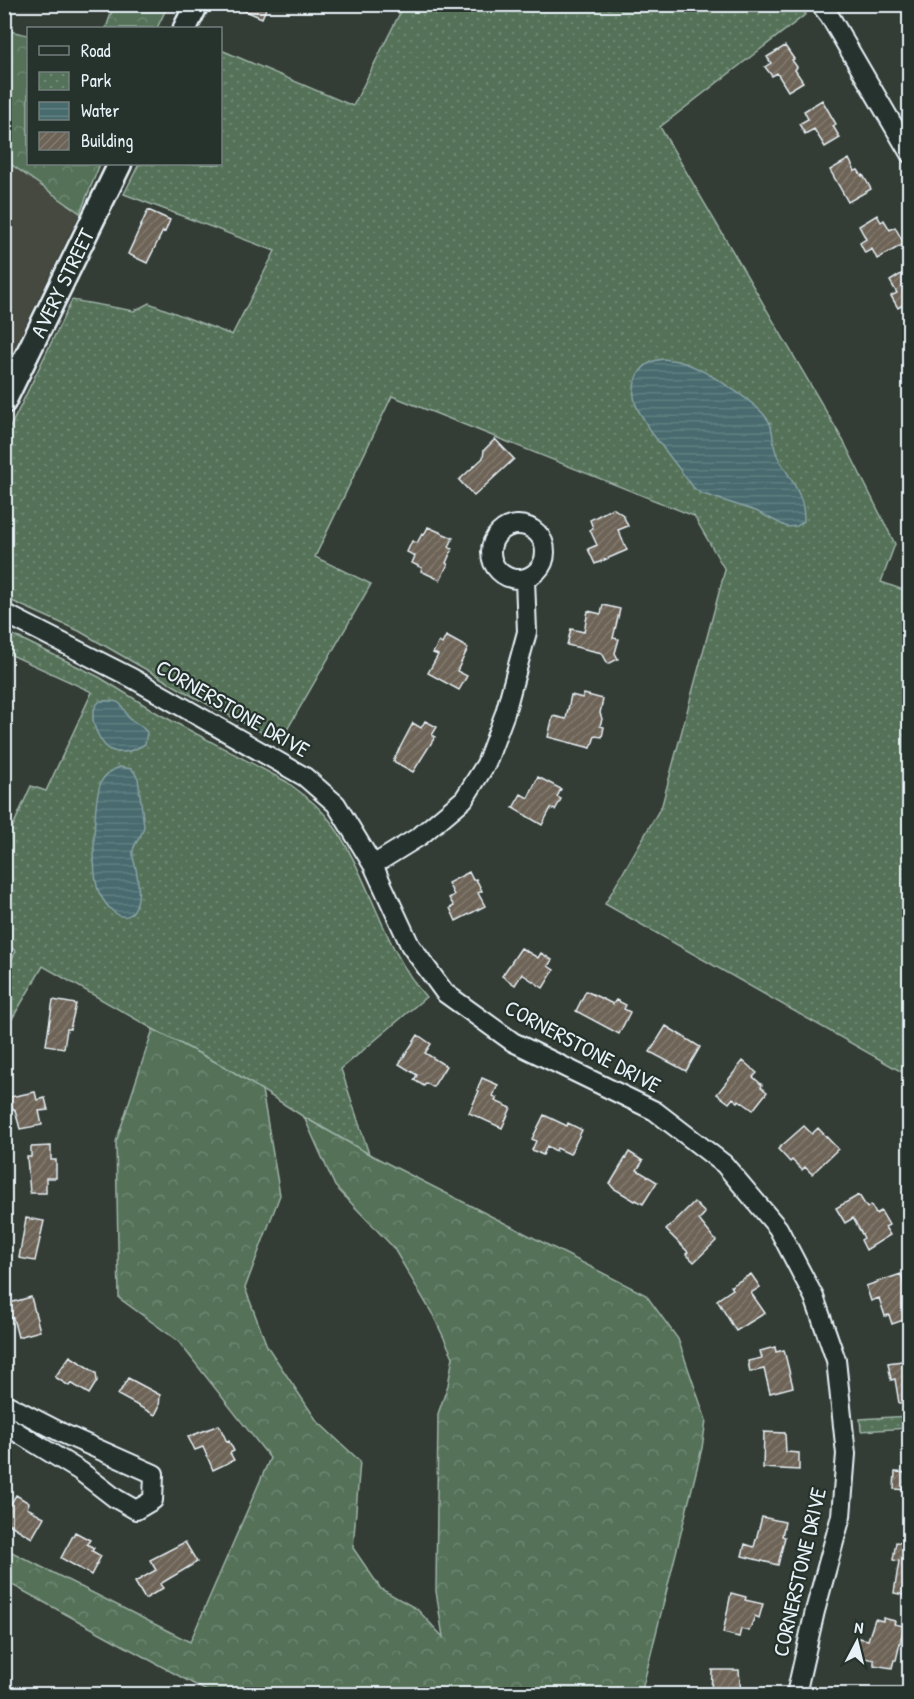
<svg xmlns="http://www.w3.org/2000/svg" width="914" height="1699" viewBox="0 0 914 1699" font-family="'Patrick Hand',sans-serif">
<defs>
<pattern id="forest-crowns" width="20" height="18" patternUnits="userSpaceOnUse" patternTransform="scale(1.5)"><rect width="20" height="18" fill="#547259"/><path d="M2 6a3 3 0 1 1 6 0M12 15a3 3 0 1 1 6 0" fill="none" stroke="#6d8772"/></pattern>
<pattern id="park-dots" width="8" height="8" patternUnits="userSpaceOnUse" patternTransform="scale(1.5)"><rect width="8" height="8" fill="#547259"/><path d="M2 2h.1M6 6h.1" fill="none" stroke="#6d8772" stroke-width="1.8" stroke-linecap="round"/></pattern>
<pattern id="water-rules" width="6" height="5" patternUnits="userSpaceOnUse" patternTransform="scale(1.5)"><rect width="6" height="5" fill="#486b6e"/><path d="M0 2.5h6" fill="none" stroke="#628183"/></pattern>
<pattern id="building-hatch" width="6" height="6" patternUnits="userSpaceOnUse" patternTransform="scale(1.5)"><rect width="6" height="6" fill="#6d6356"/><path d="M-1 1l2-2M0 6l6-6M5 7l2-2" fill="none" stroke="#827a6f"/></pattern>
</defs>
<rect width="100%" height="100%" fill="#343d35"/>
<filter id="ink" filterUnits="userSpaceOnUse"><feTurbulence type="fractalNoise" baseFrequency=".0167" numOctaves="2"/><feDisplacementMap in="SourceGraphic" scale="12" xChannelSelector="R" yChannelSelector="G"/><feConvolveMatrix kernelMatrix="1 2 1 2 8 2 1 2 1" color-interpolation-filters="sRGB"/></filter>
<g filter="url(#ink)">
<path fill="#45483f" d="M5,160L80,213L5,367Z"/>
<path fill="url(#forest-crowns)" stroke="#9eb2a8" stroke-width="1.5" d="M114,5V4L168,5L157,28H106Z
M5,30L28,35V164H100L80,213L5,160Z
M153,1029L229,1069L262,1090L280,1195L245,1288L267,1346L317,1421L360,1461L353,1548L381,1589L417,1609L443,1637L436,1591L438,1414L448,1385L453,1357L433,1315L393,1247L335,1186L304,1117L369,1154L646,1295L678,1339L706,1420L702,1448L641,1694H212L5,1581L4,1548L190,1642L270,1458L178,1341L119,1298L116,1142Z"/>
<path fill="url(#park-dots)" stroke="#9eb2a8" stroke-width="1.5" d="M404,5H799L806,14L660,127L844,442L895,544L881,582L909,592V1076L605,904L662,805L725,570L694,516L392,396L315,557L371,584L280,742L194,697L79,631L5,598V438L72,300L134,311L149,303L232,335L275,251L124,194L139,164H220L221,50L353,106Z
M5,631L99,677L159,714L287,782C303,794 319,806 331,822C370,876 382,947 426,997L341,1069L369,1154L304,1117L229,1069L153,1029L43,966L12,1019L5,1008V971L16,951L5,944V844L31,786L46,791L92,692L5,652Z
M909,1416V1428L861,1431L860,1419Z"/>
<path fill="url(#water-rules)" stroke="#88a1a5" stroke-width="1.5" d="M663,359C669,360 675,360 681,362C701,367 757,402 768,420C775,430 771,443 777,455C788,477 805,494 804,521L797,526L787,527L756,511L700,493L693,487L648,428C645,419 637,411 635,402C630,381 641,361 663,359Z
M100,701C122,700 120,702 129,719L141,726L147,732L145,744C134,751 120,755 108,749C97,737 85,714 100,701Z
M120,767L132,769L138,778L144,826C143,836 134,842 133,851C132,858 135,863 136,869C138,879 140,896 136,906C125,933 100,901 97,886C92,866 93,798 102,780C106,774 114,769 120,767Z"/>
<path fill="url(#building-hatch)" stroke="#e8f1f8" stroke-width="1.5" d="M229,4H268L262,18Z
M785,46L794,59L792,60L797,67L795,70L803,82L788,91L777,73L772,76L765,67L771,63L767,57Z
M822,100L836,124L833,126L840,138L825,147L814,129L805,134L799,124L808,119L804,111Z
M849,159L855,171L858,170L862,176L863,175L871,189L848,202L830,170Z
M148,210L170,220L165,232L163,231L147,263L128,254Z
M877,215L881,222L884,220L890,230L895,227L904,244L877,259L872,249L865,253L860,243L866,239L859,226Z
M909,269V301L898,308L891,296L897,293L890,281Z
M495,439L514,459L474,496L459,480L483,458L484,450Z
M613,508L623,515L628,526L618,530L627,550L595,564L588,549L597,545L590,530L593,528L590,520Z
M428,527L453,538L449,547L452,549L446,563L448,564L440,580L421,571L422,568L412,563L415,556L407,552L412,541L417,543L422,534L424,535Z
M603,605L620,609L613,638L619,639L615,653L618,659L608,664L602,653L567,645L571,629L584,632L588,611L601,614Z
M446,636L468,648L457,671L467,676L459,690L428,673L438,655L433,653L439,642L442,644Z
M584,694L603,699L600,713L602,719L600,726L604,727L602,737L595,736L591,748L548,737L553,716L566,719L571,695L583,698Z
M425,721L437,727L432,735L435,737L413,772L393,761L413,723L421,728Z
M538,777L561,789L557,797L561,799L555,810L551,808L542,825L513,808L521,794L528,798Z
M469,872L473,880L476,879L482,891L478,893L485,906L456,921L450,908L454,906L449,898L454,895L448,883Z
M521,948L538,958L541,953L552,960L548,966L554,970L543,988L522,974L515,985L502,976Z
M586,991L613,1004L616,1000L626,1005L624,1009L630,1012L619,1034L576,1011Z
M53,1000L76,1004L70,1029H67L64,1048L46,1045Z
M666,1026L700,1047L686,1071L650,1052Z
M418,1035L431,1044L425,1053L446,1066L433,1087L426,1083L424,1086L414,1080L417,1075L399,1064Z
M743,1061L757,1073L753,1077L762,1085L761,1087L767,1092L753,1110L739,1100L738,1102L733,1098L729,1103L717,1094Z
M482,1078L498,1085L493,1096L497,1098L495,1101L511,1108L502,1128L469,1113L479,1091L477,1090Z
M35,1092L37,1100L45,1098L48,1110L39,1111L42,1125L20,1129L15,1110H13L10,1097Z
M544,1115L567,1126L568,1123L582,1130L570,1154L557,1148L556,1151L547,1146L543,1155L532,1150L536,1141L532,1139Z
M804,1126L812,1134L818,1128L838,1149L812,1174L805,1167L802,1170L792,1160L790,1162L778,1149Z
M51,1146V1160H56V1178H46V1193H30L27,1157H31V1147Z
M629,1152L643,1161L637,1170L657,1182L643,1204L636,1200L635,1201L613,1188L610,1184Z
M859,1195L867,1208L871,1205L876,1214L881,1211L889,1225L885,1227L890,1235L866,1250L861,1240L864,1238L853,1218L845,1223L836,1208Z
M694,1202L705,1213L699,1220L716,1241L694,1262L686,1254L688,1252L666,1230Z
M26,1218L44,1221L35,1261L19,1258Z
M751,1274L760,1287L751,1293L765,1313L736,1331L717,1300L733,1289L731,1286Z
M901,1274L909,1300V1318L892,1324L889,1315L885,1316L879,1298L871,1301L866,1286Z
M31,1297L40,1331L18,1337L13,1318H10L6,1304Z
M775,1347L776,1352L784,1350L793,1387L770,1393L764,1369L750,1372L748,1361L762,1358L760,1351Z
M70,1356L96,1373L97,1381L89,1394L71,1383L69,1386L55,1377Z
M909,1360V1402L899,1403L895,1379L891,1380L888,1363Z
M128,1378L160,1395L159,1407L155,1415L118,1395Z
M219,1425L227,1442L229,1441L234,1451L230,1453L234,1460L213,1470L203,1447L195,1450L188,1437Z
M764,1432L785,1433L786,1452L799,1453V1470L763,1468Z
M895,1472L909,1473V1490L894,1489Z
M16,1495L29,1503L27,1508L44,1517L32,1538L4,1521V1515Z
M762,1517L785,1522L782,1536L785,1537L778,1565L742,1556L745,1544L754,1547Z
M75,1532L90,1540L87,1544L94,1548L92,1551L101,1556L91,1575L61,1558Z
M904,1535L909,1536V1596L894,1593L899,1561L893,1560L896,1542L902,1543Z
M185,1542L197,1562L160,1584L163,1588L145,1599L135,1582L156,1570L150,1560Z
M731,1593L746,1597L745,1600L763,1604L759,1618L755,1616L749,1631L741,1629L739,1637L723,1633Z
M883,1618L895,1621L894,1624L904,1626L896,1660H894L892,1668L874,1665V1660L856,1656L859,1638L868,1640L875,1619L883,1621Z
M712,1670H739L741,1695H711Z"/>
<g fill="none" stroke-linecap="round" stroke-linejoin="round">
<defs>
<path id="minor" d="M820,4L829,15L910,154
M491 552a27 27 0 1 1 54 0a27 27 0 1 1-54 0Z
M4,613L132,678L305,777L336,804L373,865L410,945L445,993L513,1042L655,1111L724,1164L778,1228L814,1297L836,1360L846,1454L841,1516L815,1611L797,1690L799,1694
M373,865L420,836L464,799L486,764L505,713L527,632L525,579
M4,1403L64,1434L154,1474L153,1500L136,1510L115,1498L80,1471L7,1426L4,1421"/>
<path id="major" d="M185,28L197,4
M4,402L120,164"/>
</defs>
<use href="#minor" stroke="#e8f1f8" stroke-width="22"/>
<use href="#major" stroke="#e8f1f8" stroke-width="27"/>
<use href="#minor" stroke="#26332d" stroke-width="18"/>
<use href="#major" stroke="#26332d" stroke-width="22"/>
</g>
</g>
<g text-anchor="middle" stroke-width="4.5" stroke-linejoin="round" paint-order="stroke">
<g font-size="22" fill="#e8f1f8" stroke="#26332d">
<text transform="translate(62 283) rotate(-64)" y="8">AVERY STREET</text>
<text transform="translate(233 708) rotate(30)" y="8">CORNERSTONE DRIVE</text>
<text transform="translate(583 1046) rotate(28)" y="8">CORNERSTONE DRIVE</text>
<text transform="translate(799 1572) rotate(-77)" y="8">CORNERSTONE DRIVE</text>
</g>
</g>
<rect width="914" height="1699" fill="none" stroke="#26332d" stroke-width="24"/>
<rect x="12" y="12" width="890" height="1675" fill="none" stroke="#e8f1f8" stroke-width="2" filter="url(#ink)"/>
<rect x="27" y="27" width="195" height="138" fill="#26332d" stroke="#747f7e" stroke-width="1.5"/>
<rect x="39" y="46" width="30" height="9" fill="#26332d" stroke="#747f7e" stroke-width="1.5"/>
<text x="81" y="57" font-size="18" fill="#e8f1f8">Road</text>
<rect x="39" y="72" width="30" height="18" fill="url(#park-dots)" stroke="#747f7e" stroke-width="1.5"/>
<text x="81" y="87" font-size="18" fill="#e8f1f8">Park</text>
<rect x="39" y="102" width="30" height="18" fill="url(#water-rules)" stroke="#747f7e" stroke-width="1.5"/>
<text x="81" y="117" font-size="18" fill="#e8f1f8">Water</text>
<rect x="39" y="132" width="30" height="18" fill="url(#building-hatch)" stroke="#747f7e" stroke-width="1.5"/>
<text x="81" y="147" font-size="18" fill="#e8f1f8">Building</text>
<g transform="translate(857 1642) rotate(7)" stroke="#26332d" stroke-width="4.5" paint-order="stroke">
<path d="M0-4.5L10 22L0 15L-10 22Z" fill="#e8f1f8"/>
<text y="-9" font-size="16" font-weight="bold" text-anchor="middle" fill="#e8f1f8">N</text>
</g>
</svg>
